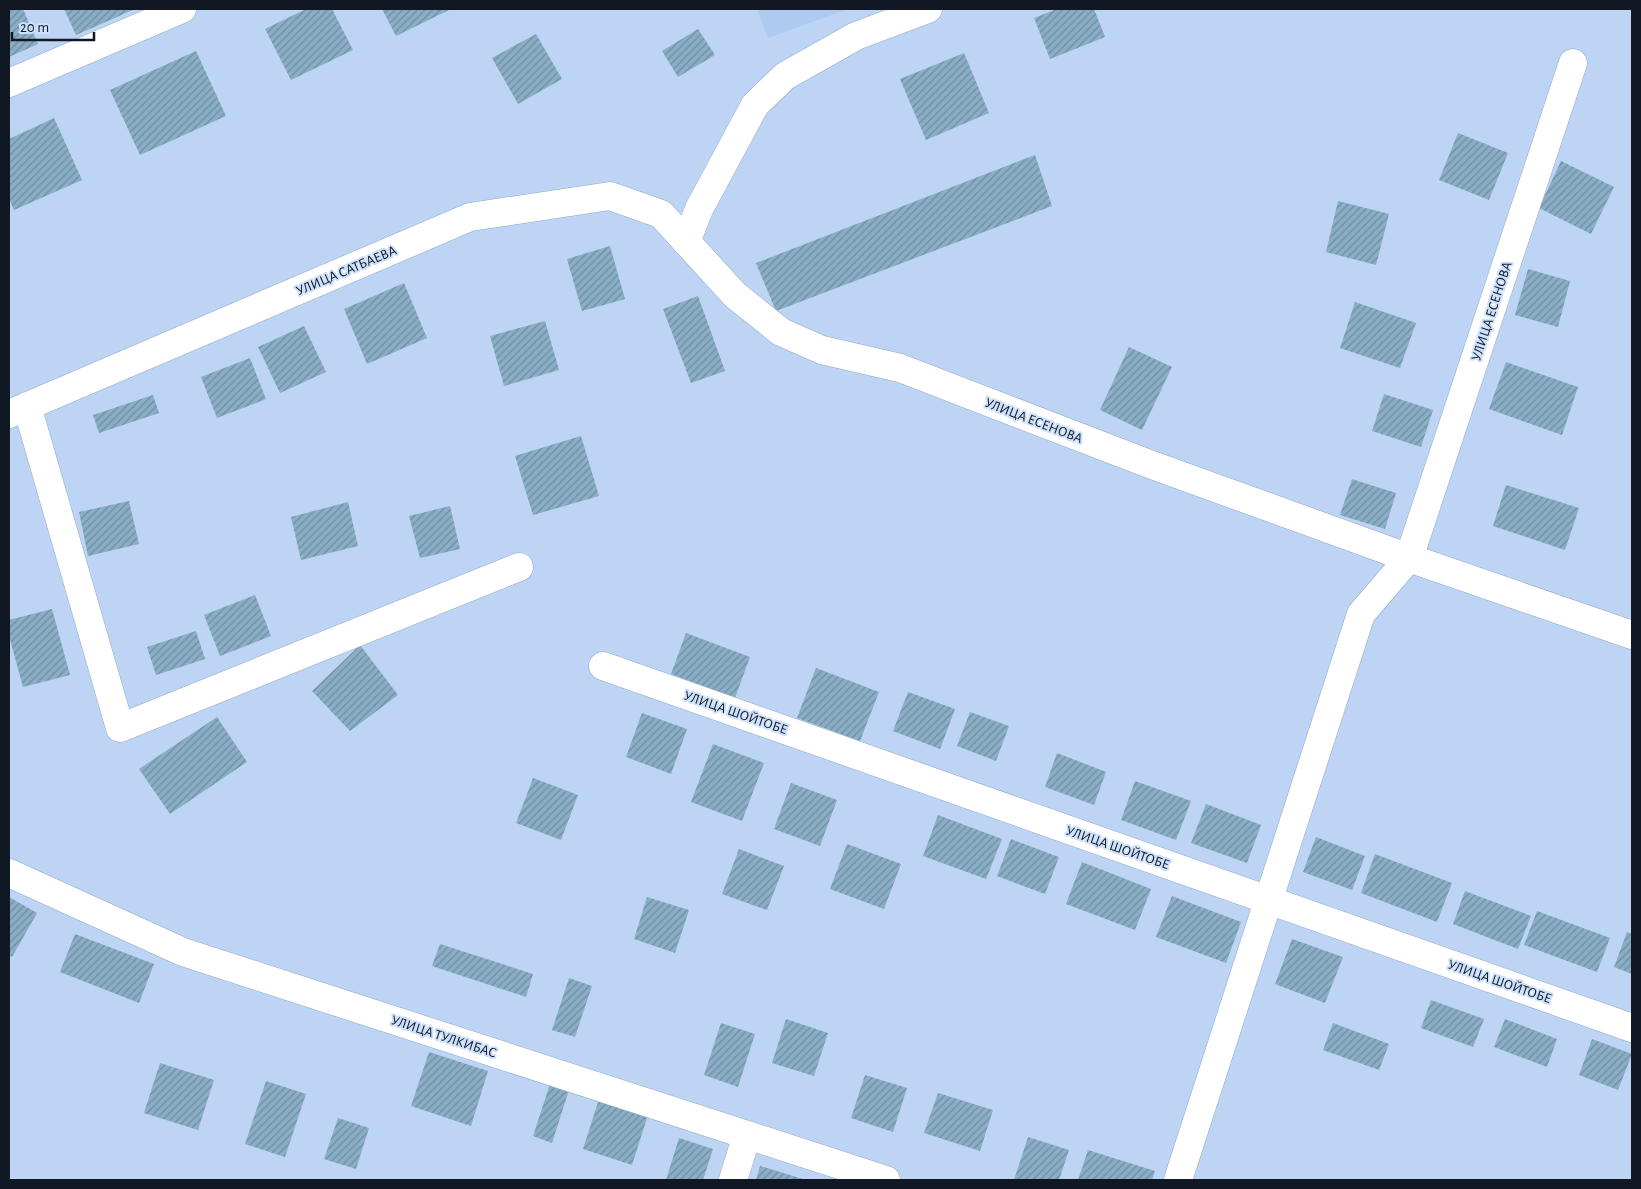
<svg xmlns="http://www.w3.org/2000/svg" width="1641" height="1189" viewBox="0 0 1641 1189" font-family="'Alegreya Sans',sans-serif">
<defs>
<pattern id="building-hatch" width="6" height="6" patternUnits="userSpaceOnUse" patternTransform="scale(1.25)"><rect width="6" height="6" fill="#8aaec5"/><path d="M-1 1l2-2M0 6l6-6M5 7l2-2" fill="none" stroke="#6f8da0"/></pattern>
</defs>
<rect width="100%" height="100%" fill="#bdd4f4"/>
<path fill="#afcaf0" d="M757,9H848L768,38Z"/>
<path fill="url(#building-hatch)" d="M9,9H23L38,44L9,57Z
M64,9H135L76,35Z
M306,9H332L353,50L291,80L265,29Z
M382,9H451L396,36Z
M1057,9H1094L1105,37L1050,59L1034,18Z
M698,29L715,55L678,77L662,51Z
M536,34L562,79L518,104L492,58Z
M196,51L226,116L140,155L110,90Z
M964,53L989,113L926,140L900,79Z
M54,118L82,180L14,210L9,199V139Z
M1458,133L1508,153L1489,200L1439,180Z
M1035,155L1052,206L776,311L756,263Z
M1561,161L1614,187L1591,234L1539,208Z
M1338,201L1389,214L1376,265L1326,252Z
M610,246L625,299L582,311L567,259Z
M1528,269L1570,281L1558,327L1515,315Z
M404,283L427,338L367,364L344,309Z
M698,296L725,371L691,383L663,309Z
M1355,302L1416,323L1400,368L1340,348Z
M545,321L559,370L504,386L490,336Z
M304,326L326,372L280,393L258,347Z
M1129,347L1172,367L1142,430L1100,410Z
M250,358L266,399L217,418L201,377Z
M1506,362L1578,387L1562,435L1489,409Z
M1384,394L1433,410L1421,447L1372,431Z
M153,395L159,413L99,433L93,415Z
M581,436L599,496L533,515L515,456Z
M1352,479L1396,493L1385,529L1340,515Z
M1506,485L1579,508L1565,550L1493,526Z
M129,501L139,544L88,556L79,512Z
M348,502L358,546L301,560L291,517Z
M450,506L460,549L420,558L409,516Z
M255,595L271,636L220,656L204,615Z
M52,609L70,675L23,687L9,636V620Z
M196,631L205,659L156,675L147,647Z
M686,633L750,657L735,698L671,674Z
M360,645L398,695L350,731L312,691Z
M816,668L879,692L860,741L797,718Z
M908,692L955,709L940,749L893,731Z
M970,712L1009,726L996,761L957,746Z
M642,713L687,729L671,774L626,757Z
M217,717L247,762L170,814L139,769Z
M713,744L764,763L742,821L691,802Z
M1057,753L1106,772L1094,805L1045,787Z
M533,778L578,795L561,840L516,823Z
M1135,781L1191,801L1176,840L1121,820Z
M791,783L837,800L820,846L774,829Z
M1206,804L1261,825L1247,863L1191,843Z
M938,815L1002,839L986,879L923,856Z
M1316,837L1365,856L1352,890L1303,872Z
M1011,839L1059,857L1045,894L997,876Z
M847,844L901,864L884,909L830,889Z
M739,849L784,866L767,910L722,894Z
M1375,854L1452,883L1437,922L1361,893Z
M1082,862L1151,889L1135,930L1066,904Z
M1465,891L1531,916L1518,949L1453,924Z
M1172,896L1241,922L1226,963L1156,937Z
M9,897L37,913L12,957L9,955Z
M647,897L689,910L675,953L634,939Z
M1537,911L1610,938L1597,972L1524,945Z
M1627,932L1632,934V974L1614,967Z
M75,934L154,964L139,1003L60,972Z
M1292,939L1343,957L1325,1003L1275,984Z
M440,944L533,974L526,997L432,966Z
M569,978L592,986L575,1037L552,1030Z
M1431,1000L1484,1019L1473,1047L1421,1028Z
M786,1019L828,1033L814,1076L772,1063Z
M1505,1019L1557,1039L1547,1067L1494,1047Z
M721,1023L755,1034L738,1087L704,1075Z
M1333,1023L1389,1044L1379,1070L1323,1050Z
M1592,1039L1632,1054L1618,1090L1579,1075Z
M429,1052L488,1071L471,1126L411,1106Z
M160,1063L214,1080L198,1130L144,1113Z
M865,1075L907,1088L893,1132L851,1118Z
M266,1081L306,1094L285,1157L245,1144Z
M550,1084L569,1090L552,1143L533,1136Z
M938,1093L993,1110L980,1151L924,1133Z
M599,1099L648,1115L632,1165L583,1149Z
M338,1118L369,1128L356,1169L324,1159Z
M1028,1137L1069,1150L1059,1180H1014Z
M679,1138L713,1149L703,1180H666Z
M1088,1150L1155,1171L1152,1180H1078Z
M760,1166L803,1179V1180H756Z"/>
<g fill="none" stroke-linecap="round" stroke-linejoin="round">
<defs>
<path id="minor" d="M9,83L182,9
M686,242L699,209L755,105L785,76L856,36L928,9
M27,406L120,728L519,567
M9,414L470,217L610,196L661,214L735,295L781,332L822,350L900,368L1152,465L1409,558L1632,635
M603,666L1632,1028
M9,873L183,952L886,1180
M733,1180L747,1135
M1178,1180L1361,614L1409,558L1573,63"/>
</defs>
<use href="#minor" stroke="#92a9c7" stroke-width="29"/>
<use href="#minor" stroke="#fff" stroke-width="28"/>
</g>
<g text-anchor="middle" stroke-width="4" stroke-linejoin="round" paint-order="stroke">
<g font-size="14" fill="#101824" stroke="#cee1fb">
<text transform="translate(346 270) rotate(-23)" y="5">УЛИЦА САТБАЕВА</text>
<text transform="translate(1491 311) rotate(-72)" y="5">УЛИЦА ЕСЕНОВА</text>
<text transform="translate(1034 420) rotate(21)" y="5">УЛИЦА ЕСЕНОВА</text>
<text transform="translate(736 712) rotate(19)" y="5">УЛИЦА ШОЙТОБЕ</text>
<text transform="translate(1118 847) rotate(19)" y="5">УЛИЦА ШОЙТОБЕ</text>
<text transform="translate(1500 981) rotate(19)" y="5">УЛИЦА ШОЙТОБЕ</text>
<text transform="translate(444 1036) rotate(18)" y="5">УЛИЦА ТУЛКИБАС</text>
</g>
</g>
<rect width="1641" height="1189" fill="none" stroke="#101824" stroke-width="20"/>
<path d="M12 32v8h82v-8" fill="none" stroke="#101824" stroke-width="2.5"/>
<text x="20" y="32" font-size="15" fill="#101824" stroke="#cee1fb" stroke-width="4" paint-order="stroke">20 m</text>
</svg>
